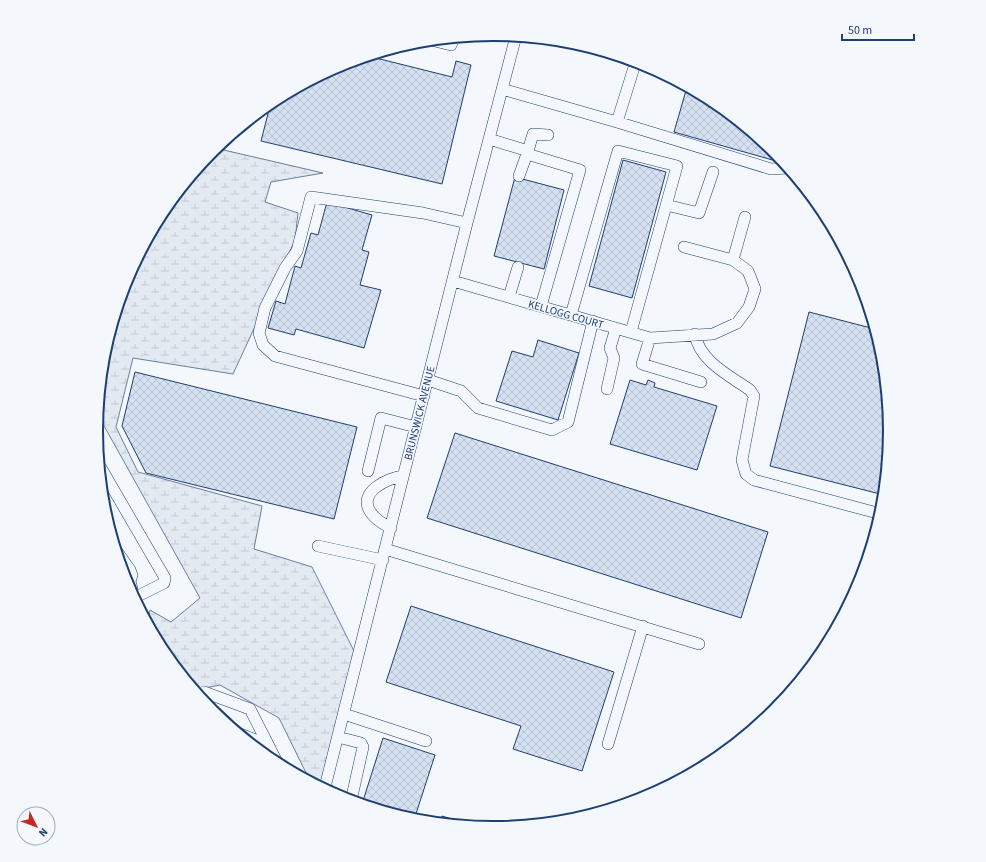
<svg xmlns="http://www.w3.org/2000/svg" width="986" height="862" viewBox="0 0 986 862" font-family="'Source Sans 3',sans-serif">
<defs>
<pattern id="wetland-marsh" width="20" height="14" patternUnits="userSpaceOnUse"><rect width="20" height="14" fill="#e3e9f0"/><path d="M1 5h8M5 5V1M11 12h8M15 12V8" fill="none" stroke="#c2c9d1"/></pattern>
<pattern id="building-cross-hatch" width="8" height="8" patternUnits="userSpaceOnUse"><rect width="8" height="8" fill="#d5e0f0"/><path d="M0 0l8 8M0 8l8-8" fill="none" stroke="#b6c1d1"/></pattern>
</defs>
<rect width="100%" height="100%" fill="#f4f7fb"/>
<path fill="url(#wetland-marsh)" stroke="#687fa3" d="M215,148L323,173L271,182L265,202L298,213L295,240L233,374L133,358L116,427L138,472L262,506L254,549L312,567L355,653L327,790L310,781L279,718L220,685L195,690L163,651L148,623L150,610L171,622L200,598L98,415L104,353L126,279L163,210Z"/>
<path fill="url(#building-cross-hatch)" stroke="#1d3f73" d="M368,56L452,77L456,61L471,65L442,184L261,141L271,102L273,101L341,64Z
M687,87L714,101L774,150L778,155L776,161L674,132Z
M623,160L666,172L632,298L589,286Z
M515,177L564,190L544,269L494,256Z
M327,202L372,215L362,250L369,252L360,285L381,290L364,348L296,329L294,335L268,328L276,301L285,304L295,266L301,268L311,233L318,235Z
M809,312L875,329L882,354L890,431L884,495L770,466Z
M538,340L579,353L558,420L496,401L512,351L533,357Z
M135,372L357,427L334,519L146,473L122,426Z
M630,380L646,385L648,380L655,383L654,387L717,406L697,470L610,444Z
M455,433L768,532L741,618L427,518Z
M411,606L614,672L582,771L513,749L521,726L386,682Z
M383,738L435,755L414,820L362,804Z
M442,816L474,826L439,823Z"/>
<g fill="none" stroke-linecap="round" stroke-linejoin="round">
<defs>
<path id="minor" d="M431,40L451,45L454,38
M636,61L617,122L771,169L788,168
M502,89L617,122
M489,139L528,151L519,176
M528,151L533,134L548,135
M527,154L580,170L541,306
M666,205L699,213L713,172
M684,247L733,260
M453,281L650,338L713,334L737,323L749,307L755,289L748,271L733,260L745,217
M509,297L518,267
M571,315L618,151L677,166L631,332
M695,334C699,361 730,376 750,390L754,396L742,460L746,474L754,480L881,514
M650,338L642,364L701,382
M428,380L461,391L478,408L552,430L568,422L593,321
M607,389L614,358L610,348L616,328
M424,396L275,356L263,345L259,333L265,308L285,268L297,251L311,197L423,213L467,223
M101,468L165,578L164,583L134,598
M368,471L381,418L416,427
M391,528C383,524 376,520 371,513C356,492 388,478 403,476
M318,546L383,560
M385,549L699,644
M116,550L130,570L132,575L130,581L134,597
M201,698L204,692L250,709L278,764
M344,714L426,741
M238,733L268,745
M338,737L361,743L363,747L351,801
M608,744L643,626
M327,790L326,783L467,223L516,36"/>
</defs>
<use href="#minor" stroke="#1d3f73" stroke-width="12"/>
<use href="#minor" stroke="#f4f7fb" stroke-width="11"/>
</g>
<g text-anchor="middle" stroke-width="3" stroke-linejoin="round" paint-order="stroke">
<g font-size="11" fill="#1d3f73" stroke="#f4f7fb">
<text transform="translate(566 314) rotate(16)" y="4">KELLOGG COURT</text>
<text transform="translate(419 413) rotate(-76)" y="4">BRUNSWICK AVENUE</text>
</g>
</g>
<path d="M0 0H986V862H0ZM103 431a390 390 0 1 1 780 0a390 390 0 1 1-780 0Z" fill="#f4f7fb" fill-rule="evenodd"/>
<path fill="none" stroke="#1d3f73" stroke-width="2" d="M103 431a390 390 0 1 1 780 0a390 390 0 1 1-780 0Z"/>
<g transform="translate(36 826) rotate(132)"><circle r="19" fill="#f4f7fb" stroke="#9eadc5"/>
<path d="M0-3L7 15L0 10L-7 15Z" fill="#c62828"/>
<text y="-6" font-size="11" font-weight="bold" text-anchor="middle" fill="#1d3f73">N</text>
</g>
<path d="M842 34v6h72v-6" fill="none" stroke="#1d3f73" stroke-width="2"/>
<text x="848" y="34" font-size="12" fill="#1d3f73" stroke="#f4f7fb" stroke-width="3" paint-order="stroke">50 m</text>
</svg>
